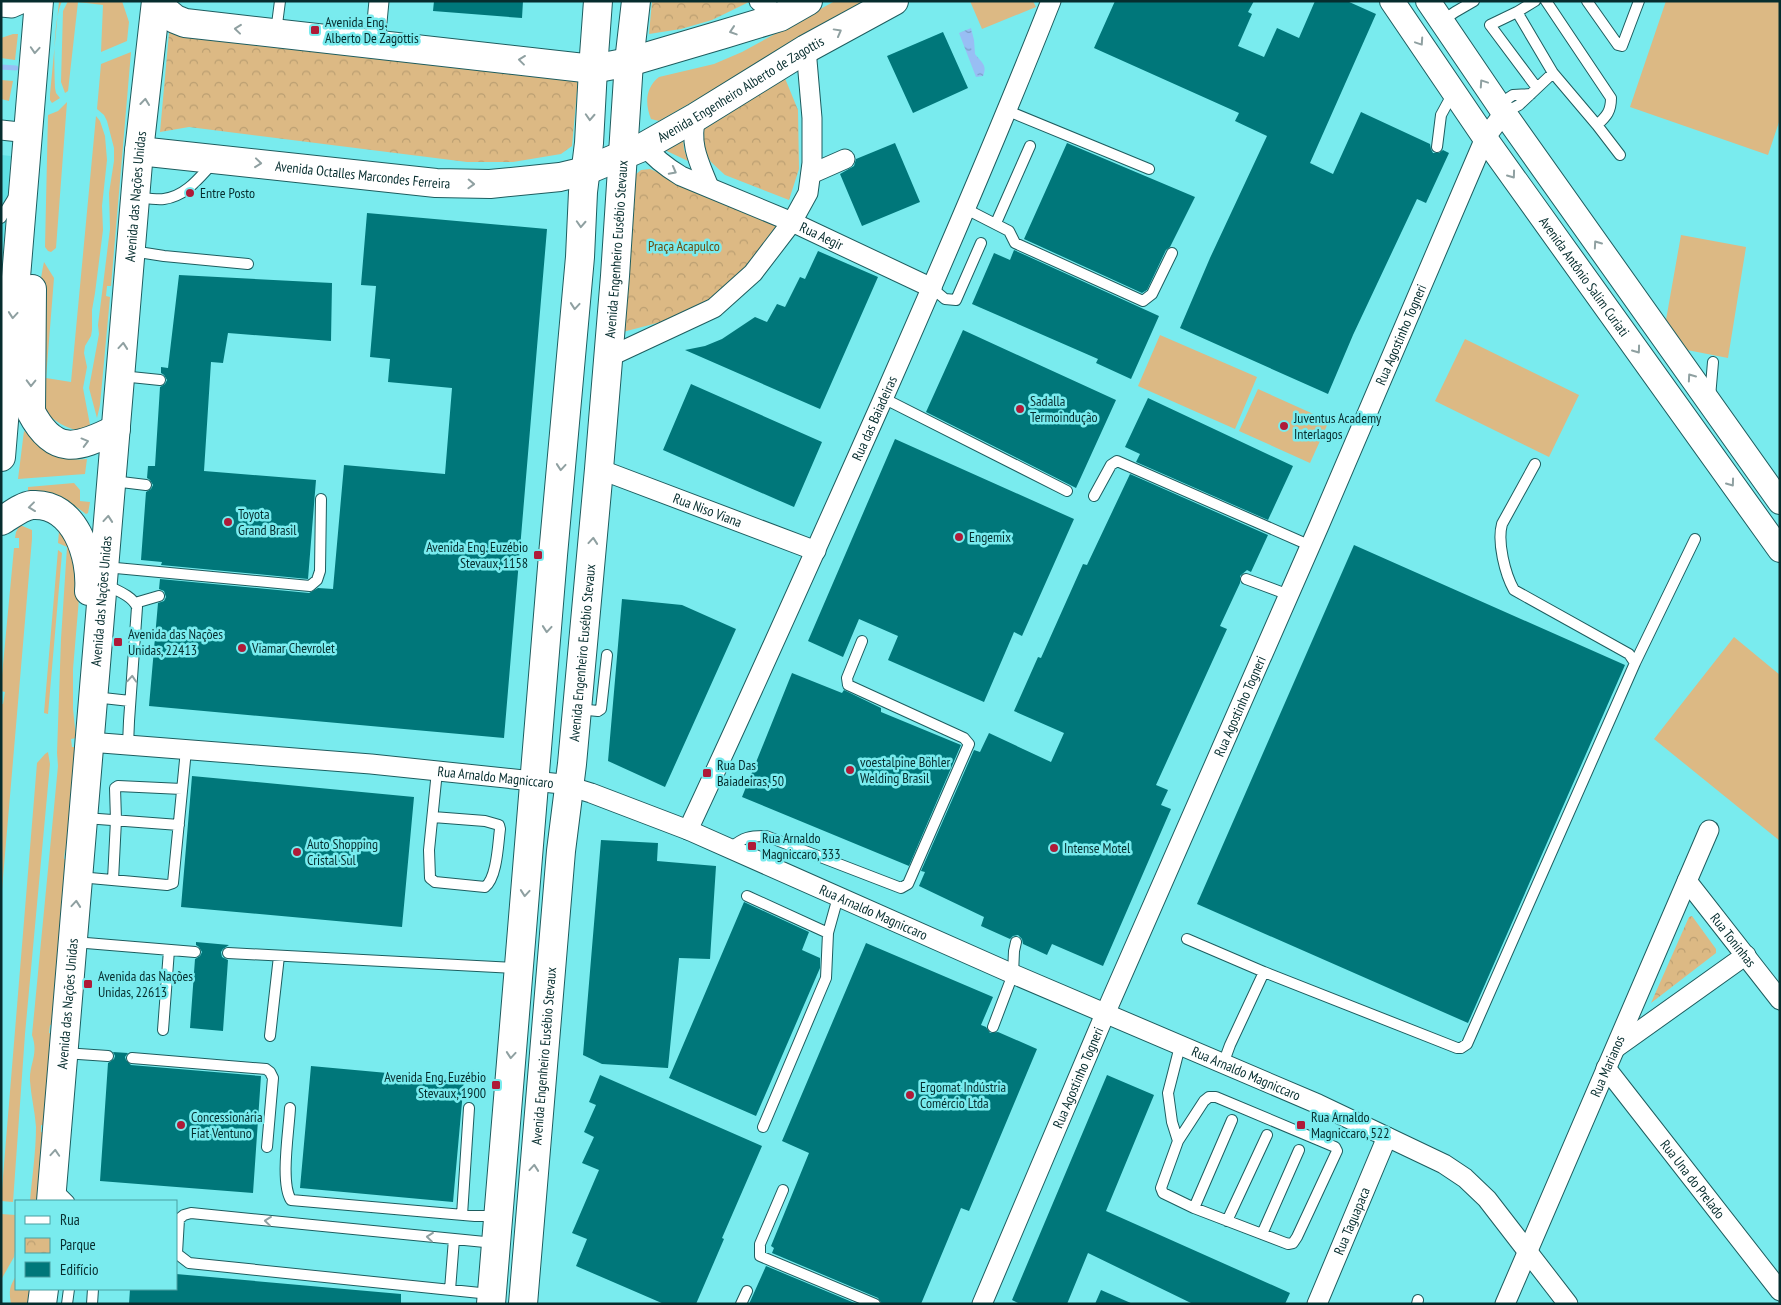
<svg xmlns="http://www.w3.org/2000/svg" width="1781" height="1305" viewBox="0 0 1781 1305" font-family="'PT Sans Narrow',sans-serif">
<defs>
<pattern id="park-crowns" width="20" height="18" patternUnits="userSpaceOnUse" patternTransform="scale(1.25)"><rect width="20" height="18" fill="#dcb984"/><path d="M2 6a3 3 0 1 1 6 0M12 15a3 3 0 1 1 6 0" fill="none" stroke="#bb9f72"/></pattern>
<pattern id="water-ripples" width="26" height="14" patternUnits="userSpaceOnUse" patternTransform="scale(1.25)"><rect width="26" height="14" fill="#98bef4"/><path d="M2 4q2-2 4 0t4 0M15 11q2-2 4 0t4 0" fill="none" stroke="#7a9bc6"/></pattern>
</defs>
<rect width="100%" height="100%" fill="#79ebee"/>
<path fill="#5ee1e5" d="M1,155L11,156L1,273Z"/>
<path fill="#dcb984" d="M59,1H62C53,21 54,66 55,88L56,93L60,98L52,103L50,100V94Z
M68,1H122L129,22L127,41L101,52L103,5L78,2L68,91L65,93L61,82L63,11Z
M835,1H871L659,121L651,119C645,104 645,88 659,77L714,64L742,52Z
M970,1H1033L1036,7L982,29Z
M1666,1H1780V119L1768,155L1630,107Z
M13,34H18L15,60L1,58V38Z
M131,52L111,286H107L106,296L110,297L100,405L97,418L89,388L99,334L98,325L110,229L109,193L114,161V148L107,121L104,115L97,109L101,64Z
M1,80L13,81L9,101L1,99Z
M67,102L56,248L51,252L48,251L45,247L48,115L58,111Z
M96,116L100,121L105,136L107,160L102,206L103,230L95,293L92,310V330L91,336L85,346L84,353L87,367L83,388L90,425L79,431C24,417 34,370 38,327C39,305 39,283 44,262L54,278L46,378L71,382Z
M683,138L684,149L688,161L654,145Z
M1681,235L1746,247L1728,358L1687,350L1666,320Z
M1160,335L1257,377L1235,429L1138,386Z
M1465,339L1579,395L1549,457L1435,401Z
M1258,389L1329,421L1310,463L1239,431Z
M24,431C45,448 58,462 87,459L85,474L18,479Z
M74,483L80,490V501L90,502L88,513L86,514C68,500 51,491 28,491V487Z
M20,525L32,530V539L1,901V704H3L5,692L1,691V686L14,548H19V538H15L16,532Z
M59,531L68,537L80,587L73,669V709L76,738L71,739L72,747H76L69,850H65L64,859L68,860L54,1025H50L49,1033L54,1034L45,1126L41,1125V1132L45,1133L39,1201H30C32,1177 36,1152 36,1127C35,1112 31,1096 30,1081C29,1063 39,1055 32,1035L58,766L57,753L61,639L67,547L58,543Z
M58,550L62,553L48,714L44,713Z
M1734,637L1780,675V841L1654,739Z
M48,752L50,764L25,1034L13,1202L1,1201L37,763L45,754Z
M1,1214L16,1215V1244L14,1257L1,1280Z
M16,1276V1289H33L30,1304H11C9,1292 9,1287 16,1276Z"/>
<path fill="url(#park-crowns)" d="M652,1H748L749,2L712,20L681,29L649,34Z
M170,22L578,80L572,146L561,154L513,162H467L189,127L160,132Z
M782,71L798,110L799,169L789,200L725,175L711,162L701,146L703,130L709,115Z
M650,169L779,225L750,268L705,303L661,322L619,333L634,176L641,170Z
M1692,916L1716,949V953L1651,1003L1689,917Z"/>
<path fill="url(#water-ripples)" d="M971,28L974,40L975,54C981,62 988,65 983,76L976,77L959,33Z"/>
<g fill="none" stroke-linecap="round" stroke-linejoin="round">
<path stroke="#98bef4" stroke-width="5" d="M1,67L16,68"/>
</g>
<path fill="#00777a" d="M434,1H523L522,18L433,11Z
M1115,1H1254L1248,12L1252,14L1238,46L1264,57L1277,28L1299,38L1315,1H1347L1376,14L1310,163L1333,174L1361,112L1430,144L1431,149L1433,153H1439L1443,150L1449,153L1426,203L1417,199L1353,335L1328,394L1180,328L1210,258L1267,136L1235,121L1239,113L1094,48Z
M943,32L968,88L913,113L887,56Z
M895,143L920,202L862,226L840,174L854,166L856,159Z
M1067,143L1195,197L1170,247L1166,250L1147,290L1142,293L1024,239Z
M367,213L547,229L504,738L149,706L158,603L164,601L166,597L164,591L159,589L160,579L309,593L318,588L333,589L344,465L445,474L452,388L388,382L390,359L370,357L376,286L361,285Z
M1014,250L1159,316L1131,379L1096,363L1098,359L972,304L994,253L1010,260Z
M818,251L878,277L820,409L685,350L705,346L722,339L755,317L767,322L777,304L785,307L800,277L805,279Z
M179,275L332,283L331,341L228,333L223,363L211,362L204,471L316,480L308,579L161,565L162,562L141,560L146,492L151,489L153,485L150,480L147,478L148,466H155L160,387L165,384L167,380L164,375L161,373V367L168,368Z
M963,330L1116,400L1076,488L926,412Z
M691,384L822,442L794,507L663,450Z
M1148,398L1293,466L1268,520L1136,462L1140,454L1125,447Z
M895,439L1074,519L1022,636L1014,632L984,702L888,660L898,636L859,619L843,657L808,641Z
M1130,474L1268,535L1251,572L1247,570L1240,576V583L1220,626L1227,629L1156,785L1168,790L1161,805L1171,809L1103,966L1052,944L1047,955L1023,944L1022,939L1018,935L1013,936L1010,939L981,926L984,917L919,886L925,872L921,871L974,750L980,752L989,733L1051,762L1064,733L1014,711L1038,657L1041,658L1083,564L1087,565Z
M1354,545L1625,665L1468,1023L1197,904Z
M622,599L682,605L736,629L665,787L608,761Z
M792,673L842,693L844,690L881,708V712L961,745L909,866L742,797Z
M192,776L414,797L402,927L181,907Z
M601,840L658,843L657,861L716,866L710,959L679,958L668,1068L602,1064L583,1055Z
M744,902L809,932L802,950L820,958V968L756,1116L669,1078Z
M196,942L229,945L223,949L221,952L222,957L228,960L223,1031L190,1028L195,959L200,956L202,952L199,947L196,945Z
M866,943L993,997L981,1025L986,1027L990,1033L998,1032L1037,1049L969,1211L961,1208L921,1304H882L878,1298L772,1253L774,1248L771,1246L809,1153L782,1141Z
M113,1052L128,1053L125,1057L126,1060L131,1065L261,1076L253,1193L100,1181L108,1063L114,1059L115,1056Z
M311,1066L464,1080L453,1202L300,1188Z
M600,1075L762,1146L722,1238L724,1239L696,1304H664L576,1266L587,1239L572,1233L599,1170L582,1163L594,1137L584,1132L596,1105L589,1102Z
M1107,1075L1154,1095L1106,1211L1290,1293L1285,1304H1193L1088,1253L1067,1304H1020L1012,1300Z
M766,1266L857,1304H749Z
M176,1274L401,1294V1304H129L130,1289H176Z
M1101,1290L1133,1304H1095Z"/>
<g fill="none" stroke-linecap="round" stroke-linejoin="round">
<defs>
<path id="service" d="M1535,1L1517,12L1553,73L1597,125L1620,155
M1546,1L1611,98C1611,111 1607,116 1597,125
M1587,1L1618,45L1622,46L1639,1
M1517,12L1490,25L1537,88
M1442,21L1455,12L1474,1
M276,32L280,1
M1498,105L1513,95L1531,94
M1008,111L1149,169
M1504,113L1519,105L1553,73
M1437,147L1441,115L1453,93
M137,197C145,198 156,200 164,199C186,196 199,178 213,163
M966,209L1009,231L1015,243L1143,301L1152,294L1172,253
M1,218L15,195
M996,223L1030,146
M132,251L164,256L248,264
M932,288L945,299L956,300L981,243
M121,376L160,380
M1710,397L1713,362
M883,398L1067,491
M113,481L146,485
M1094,496L1111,465L1117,461L1311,546
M105,567L310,586L317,580L320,571L321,499
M1246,579L1289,595
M104,584C115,590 132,595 137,607L129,721L128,745
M135,603L159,596
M1635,663L1695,539
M94,697L130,701
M578,709L598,711L601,709L607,655
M433,817L485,821L499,825L500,829C498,844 497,878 485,887L435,882L430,878L429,850L437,771
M85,818L179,825
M730,848C744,837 749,836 766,836L901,888L908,884L969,744L964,738L848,685L847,678L862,641
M79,877L167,885L173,883L186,750
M113,880L116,820L115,788L118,786L182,789
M747,896L828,933
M1187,939L1264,972
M74,942L195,952
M228,953L517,968
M993,1027L1013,974L1014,951L1016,942
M163,1030L169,950
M270,1036L279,956
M64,1053L108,1056
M132,1058L266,1069L270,1072L273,1078L267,1147
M1223,1064L1230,1045L1264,972L1457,1048H1461L1467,1044L1635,663L1629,654L1514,590C1505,574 1497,542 1502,524L1535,464
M290,1108C289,1130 280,1183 291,1200L475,1216H497
M763,1127L826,978L828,933L838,897
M1178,1141L1204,1101L1209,1097H1216L1335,1147L1337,1151L1297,1237L1293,1243L1288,1244L1194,1208L1163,1193L1161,1188L1178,1141L1172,1122L1168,1093L1180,1046
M56,1188L69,1201
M783,1190L760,1244V1256L875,1304
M1194,1208L1232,1120
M462,1215L469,1108
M1227,1221L1267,1135
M1262,1234L1299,1150
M176,1253L189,1263L490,1294
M177,1253L179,1219L184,1215L191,1213L495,1243
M450,1290L454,1239
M67,1304L69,1289
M92,1304L93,1289
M741,1304L747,1291
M1417,1304L1418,1300"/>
<g id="minor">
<path d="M759,1L780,17"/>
<path d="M1,7L12,8L28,1"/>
<path d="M375,43L379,1"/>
<path d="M696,117C689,144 699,162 709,187"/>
<path d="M1,130L29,133"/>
<path id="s1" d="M645,146C655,159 666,167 681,176L792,222L932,288"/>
<path d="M811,174L845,159"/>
<path d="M609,357L714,308L753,273L792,222L808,193L812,163V118L806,49"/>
<path id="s2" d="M599,469L816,551"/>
<path id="s3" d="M89,742L371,764L562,784L591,793L688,830L1013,974L1318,1104L1444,1164L1465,1178L1487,1199L1568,1304"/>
<path id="s4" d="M688,830C755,687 819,543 883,399C941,267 998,135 1051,1"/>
<path id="s5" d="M1687,881L1780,1000"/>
<path d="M1617,1047L1746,955"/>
<path id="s6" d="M1606,1068L1780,1291"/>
<path id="s7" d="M982,1304L1105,1014L1319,526L1485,138L1504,113"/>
<path id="s8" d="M1317,1304L1387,1137"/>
<path id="s9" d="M1505,1304L1709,830"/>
</g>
<g id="tertiary">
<path id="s10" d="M1392,1L1485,138L1780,550"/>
<path d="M1428,1L1504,113L1780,502"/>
</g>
<g id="secondary">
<path d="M156,3L175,19L185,23L593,69L629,62L724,34L780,17L808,1"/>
<path id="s11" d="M139,151L436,183L490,184L560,177L585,171L645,146L696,117L806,49L894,1"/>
<path d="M491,1304L553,555L580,257L583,192L589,143L593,69L598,1"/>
<path id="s12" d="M523,1304L561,851L572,764L599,469L615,276L629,62L636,1"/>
</g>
<g id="trunk">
<path d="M32,289L31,412C54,456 77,449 116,429"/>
<path d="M1,457L39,1"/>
<path d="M1,521C10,516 22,506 32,505C75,502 92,557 89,591"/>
<path id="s13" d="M51,1201L139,151L156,1"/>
<path d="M42,1304L44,1289"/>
</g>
</defs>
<use href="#service" stroke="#1e5d5f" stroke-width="12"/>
<use href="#minor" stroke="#1e5d5f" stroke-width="21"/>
<use href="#tertiary" stroke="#1e5d5f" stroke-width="26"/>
<use href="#secondary" stroke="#1e5d5f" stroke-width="30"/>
<use href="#trunk" stroke="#1e5d5f" stroke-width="30"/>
<use href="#service" stroke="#fff" stroke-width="10"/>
<use href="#minor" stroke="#fff" stroke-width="19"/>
<use href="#tertiary" stroke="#fff" stroke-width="24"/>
<use href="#secondary" stroke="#fff" stroke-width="28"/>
<use href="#trunk" stroke="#fff" stroke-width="28"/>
</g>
<defs><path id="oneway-chevron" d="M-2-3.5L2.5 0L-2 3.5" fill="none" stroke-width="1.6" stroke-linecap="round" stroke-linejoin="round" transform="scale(1.25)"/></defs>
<g stroke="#8fa0a1">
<use href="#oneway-chevron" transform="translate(238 29) rotate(-174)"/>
<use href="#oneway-chevron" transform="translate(733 31) rotate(162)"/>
<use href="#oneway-chevron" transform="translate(838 32) rotate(-29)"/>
<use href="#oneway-chevron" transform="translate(1420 42) rotate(56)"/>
<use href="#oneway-chevron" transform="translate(35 50) rotate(94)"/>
<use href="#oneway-chevron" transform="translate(522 60) rotate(-173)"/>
<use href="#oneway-chevron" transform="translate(1483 83) rotate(-124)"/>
<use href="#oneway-chevron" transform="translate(145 102) rotate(-84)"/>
<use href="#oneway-chevron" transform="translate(590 117) rotate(93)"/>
<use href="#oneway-chevron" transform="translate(258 163) rotate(6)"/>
<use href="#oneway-chevron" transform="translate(673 171) rotate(28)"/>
<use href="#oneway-chevron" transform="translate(1512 175) rotate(54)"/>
<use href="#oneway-chevron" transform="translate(471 184) rotate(2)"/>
<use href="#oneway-chevron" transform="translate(581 224) rotate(93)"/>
<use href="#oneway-chevron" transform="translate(1597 244) rotate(-125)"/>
<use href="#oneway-chevron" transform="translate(575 306) rotate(95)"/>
<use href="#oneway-chevron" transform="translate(13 315) rotate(95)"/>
<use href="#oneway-chevron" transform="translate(123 346) rotate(-85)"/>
<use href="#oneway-chevron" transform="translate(1637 350) rotate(54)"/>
<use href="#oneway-chevron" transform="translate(1691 377) rotate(-125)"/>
<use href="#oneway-chevron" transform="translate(31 383) rotate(91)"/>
<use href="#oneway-chevron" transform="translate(85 442) rotate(-15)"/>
<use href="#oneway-chevron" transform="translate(561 467) rotate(95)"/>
<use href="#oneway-chevron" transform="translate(1731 483) rotate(54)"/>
<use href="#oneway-chevron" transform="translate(32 507) rotate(173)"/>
<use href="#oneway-chevron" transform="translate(108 519) rotate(-85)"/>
<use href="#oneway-chevron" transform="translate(593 541) rotate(-85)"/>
<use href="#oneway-chevron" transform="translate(547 629) rotate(95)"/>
<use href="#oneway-chevron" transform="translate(132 679) rotate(-86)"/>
<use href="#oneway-chevron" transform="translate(525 893) rotate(95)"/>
<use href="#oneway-chevron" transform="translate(76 904) rotate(-85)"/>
<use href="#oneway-chevron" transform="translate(511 1055) rotate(95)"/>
<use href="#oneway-chevron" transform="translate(55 1153) rotate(-86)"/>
<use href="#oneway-chevron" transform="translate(534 1168) rotate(-85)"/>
<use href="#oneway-chevron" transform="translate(268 1221) rotate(-174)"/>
<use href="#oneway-chevron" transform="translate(430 1237) rotate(-174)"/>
</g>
<g fill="#af1b38" stroke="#79ebee" stroke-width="2">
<rect x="310" y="25" width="10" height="10" rx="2.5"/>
<circle cx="190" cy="193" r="5"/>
<circle cx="1020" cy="409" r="5"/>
<circle cx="1284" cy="426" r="5"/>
<circle cx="228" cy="522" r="5"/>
<circle cx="959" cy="537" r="5"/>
<rect x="533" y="550" width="10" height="10" rx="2.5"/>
<rect x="113" y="637" width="10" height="10" rx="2.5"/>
<circle cx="242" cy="648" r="5"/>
<circle cx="850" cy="770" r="5"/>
<rect x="702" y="768" width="10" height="10" rx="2.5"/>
<rect x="747" y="841" width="10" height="10" rx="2.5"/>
<circle cx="1054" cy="848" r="5"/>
<circle cx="297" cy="852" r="5"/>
<rect x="83" y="979" width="10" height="10" rx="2.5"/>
<rect x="491" y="1080" width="10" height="10" rx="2.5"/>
<circle cx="910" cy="1095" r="5"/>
<circle cx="181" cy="1125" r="5"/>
<rect x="1296" y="1120" width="10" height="10" rx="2.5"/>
</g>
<g text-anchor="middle" stroke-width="5" stroke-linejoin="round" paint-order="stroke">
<g font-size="14" fill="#062d2e" stroke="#79ebee" text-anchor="start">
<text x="325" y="27">Avenida Eng.<tspan x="325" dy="16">Alberto De Zagottis</tspan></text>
<text x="200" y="198">Entre Posto</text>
<text x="1030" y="406">Sadalla<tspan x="1030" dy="16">Termoindução</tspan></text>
<text x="1294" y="423">Juventus Academy<tspan x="1294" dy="16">Interlagos</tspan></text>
<text x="238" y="519">Toyota<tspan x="238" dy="16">Grand Brasil</tspan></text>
<text x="969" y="542">Engemix</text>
<text x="528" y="552" text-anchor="end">Avenida Eng. Euzébio<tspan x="528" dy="16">Stevaux, 1158</tspan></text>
<text x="128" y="639">Avenida das Nações<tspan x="128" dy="16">Unidas, 22413</tspan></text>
<text x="252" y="653">Viamar Chevrolet</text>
<text x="860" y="767">voestalpine Böhler<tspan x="860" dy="16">Welding Brasil</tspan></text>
<text x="717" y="770">Rua Das<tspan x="717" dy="16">Baiadeiras, 50</tspan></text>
<text x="762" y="843">Rua Arnaldo<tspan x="762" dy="16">Magniccaro, 333</tspan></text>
<text x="307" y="849">Auto Shopping<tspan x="307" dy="16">Cristal Sul</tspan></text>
<text x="1064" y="853">Intense Motel</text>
<text x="98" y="981">Avenida das Nações<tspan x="98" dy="16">Unidas, 22613</tspan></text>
<text x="486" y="1082" text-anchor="end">Avenida Eng. Euzébio<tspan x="486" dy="16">Stevaux, 1900</tspan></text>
<text x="920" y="1092">Ergomat Indústria<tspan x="920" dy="16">Comércio Ltda</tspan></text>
<text x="191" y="1122">Concessionária<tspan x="191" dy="16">Fiat Ventuno</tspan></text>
<text x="1311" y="1122">Rua Arnaldo<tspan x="1311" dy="16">Magniccaro, 522</tspan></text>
</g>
<g font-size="14" fill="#062d2e" stroke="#79ebee">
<text dy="5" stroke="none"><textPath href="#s11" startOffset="625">Avenida Engenheiro Alberto de Zagottis</textPath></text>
<text dy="5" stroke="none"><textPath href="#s11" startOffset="225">Avenida Octalles Marcondes Ferreira</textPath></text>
<text dy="5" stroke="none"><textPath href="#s13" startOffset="1008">Avenida das Nações Unidas</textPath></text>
<text dy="5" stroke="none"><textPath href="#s1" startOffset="200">Rua Aegir</textPath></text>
<text dy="5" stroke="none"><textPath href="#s12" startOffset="1059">Avenida Engenheiro Eusébio Stevaux</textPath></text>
<text dy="5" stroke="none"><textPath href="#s10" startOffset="336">Avenida Antônio Salim Curiati</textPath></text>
<text dy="5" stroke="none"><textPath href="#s7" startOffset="1056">Rua Agostinho Togneri</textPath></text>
<text dy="5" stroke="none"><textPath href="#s4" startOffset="452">Rua das Baiadeiras</textPath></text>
<text dy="5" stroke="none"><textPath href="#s2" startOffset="116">Rua Niso Viana</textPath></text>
<text dy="5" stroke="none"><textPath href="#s13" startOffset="602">Avenida das Nações Unidas</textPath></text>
<text dy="5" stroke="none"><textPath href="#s12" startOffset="654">Avenida Engenheiro Eusébio Stevaux</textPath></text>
<text dy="5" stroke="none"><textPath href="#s7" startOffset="651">Rua Agostinho Togneri</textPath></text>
<text dy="5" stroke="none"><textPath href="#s3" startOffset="408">Rua Arnaldo Magniccaro</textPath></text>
<text dy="5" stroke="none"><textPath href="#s3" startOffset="812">Rua Arnaldo Magniccaro</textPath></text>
<text dy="5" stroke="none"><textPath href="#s5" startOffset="75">Rua Toninhas</textPath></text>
<text dy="5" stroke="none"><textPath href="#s13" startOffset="198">Avenida das Nações Unidas</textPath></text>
<text dy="5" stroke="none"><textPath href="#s12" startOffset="249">Avenida Engenheiro Eusébio Stevaux</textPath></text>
<text dy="5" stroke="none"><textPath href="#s9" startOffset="259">Rua Marianos</textPath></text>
<text dy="5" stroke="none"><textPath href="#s3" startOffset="1218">Rua Arnaldo Magniccaro</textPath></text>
<text dy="5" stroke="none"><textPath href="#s7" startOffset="246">Rua Agostinho Togneri</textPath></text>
<text dy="5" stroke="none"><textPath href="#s6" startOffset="141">Rua Una do Prelado</textPath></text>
<text dy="5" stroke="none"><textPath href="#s8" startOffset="90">Rua Taguapaca</textPath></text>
</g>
<g font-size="14" fill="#6b4b0e" stroke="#79ebee">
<text x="684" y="251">Praça Acapulco</text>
</g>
</g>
<rect width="1781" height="1305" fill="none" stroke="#062d2e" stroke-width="5"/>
<rect x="15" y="1200" width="162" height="90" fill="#79ebee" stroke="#4b9fa1"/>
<rect x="25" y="1216" width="25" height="8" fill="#ffffff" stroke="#4b9fa1"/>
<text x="60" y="1225" font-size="15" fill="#062d2e">Rua</text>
<rect x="25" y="1238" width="25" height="15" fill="url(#park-crowns)" stroke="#4b9fa1"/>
<text x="60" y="1250" font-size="15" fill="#062d2e">Parque</text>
<rect x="25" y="1262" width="25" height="15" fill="#00777a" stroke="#4b9fa1"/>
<text x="60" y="1275" font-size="15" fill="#062d2e">Edifício</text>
</svg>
